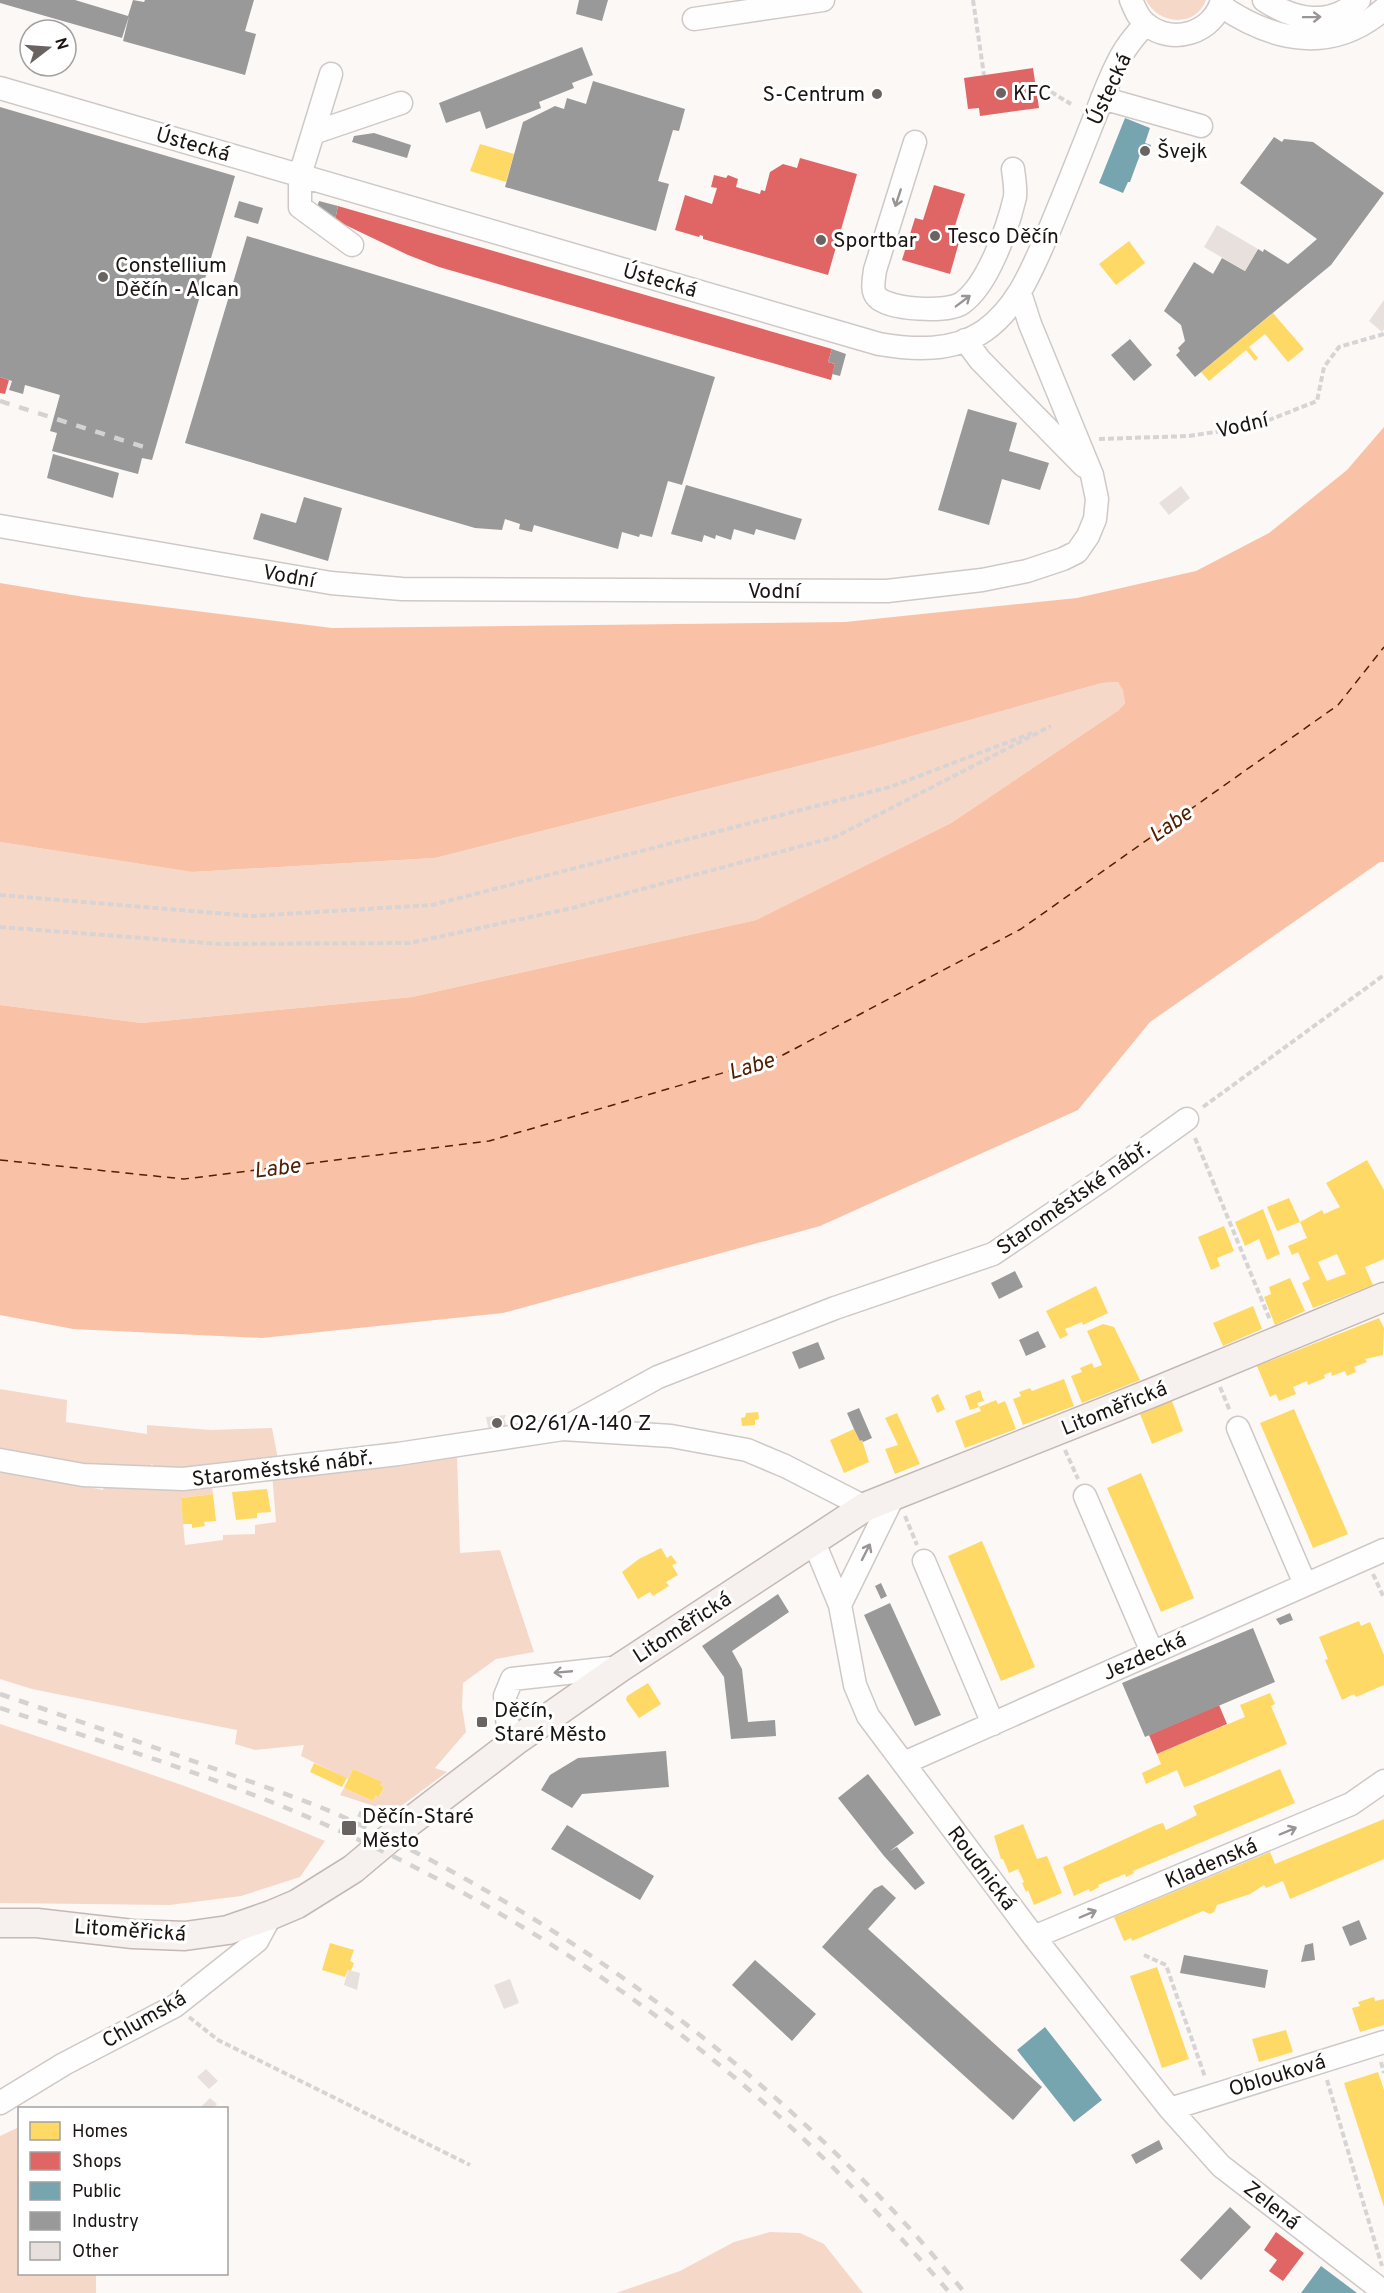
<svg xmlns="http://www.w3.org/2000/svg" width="1384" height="2293" viewBox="0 0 1384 2293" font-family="Overpass,sans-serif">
<rect width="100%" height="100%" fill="#fcf8f6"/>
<path fill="#f6d8c9" d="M1146,0H1206C1196,28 1158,25 1146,0Z
M1118,682L1124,690L1125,703L1119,710L951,823L756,920L412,997L142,1023L0,1005V842L192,872L435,858L866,749L1102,683Z
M0,1389L67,1400L66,1422L147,1434V1425L211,1430L272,1428L278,1459L159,1472L152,1464L143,1473L0,1452Z
M457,1455L460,1553L500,1550L534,1652L496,1659L463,1683L462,1707L466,1732L435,1768L447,1772L393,1812L340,1795L344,1788L373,1801L376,1795L380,1796L384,1787L380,1785L381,1782L353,1769L348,1779L301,1756L304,1745L255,1750L235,1744L237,1730L32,1689L0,1679V1468L103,1490L105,1485L211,1478L213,1494L181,1498L185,1545L223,1540V1535L255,1534V1525L276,1522L272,1473Z
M0,1724C109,1760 219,1795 325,1841L300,1877L241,1896L170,1905L0,1903Z
M19,2127L20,2274H96V2293H0V2136Z
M770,2232L800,2233L824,2244L863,2293H616L680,2271L734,2242Z"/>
<path fill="#f9c2a7" d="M1384,427V862H1380L1150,1022L1078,1110L820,1226L503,1313L262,1338L73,1329L0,1315V1005L142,1023L412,997L756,920L951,823L1119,710L1125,703L1123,690L1118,682L1102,683L866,749L435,858L192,872L0,842V583L84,597L332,628L845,622L1077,598L1196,571L1269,533L1347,470Z"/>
<path fill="#ffd966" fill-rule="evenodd" d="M480,144L514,154L506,182L470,171Z
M1129,241L1145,263L1116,285L1099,264Z
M1273,313L1304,349L1288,362L1265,334L1249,347L1258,358L1255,361L1246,350L1209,381L1201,372Z
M1367,1160L1384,1190V1259L1365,1267L1373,1285L1313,1308L1302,1283L1310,1279L1298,1252L1292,1255L1288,1246L1307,1238L1300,1222L1322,1210L1324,1214L1340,1207L1326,1183ZM1337,1254L1346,1274L1327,1281L1318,1262Z
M1289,1198L1300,1222L1277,1231L1267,1207Z
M1263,1209L1280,1254L1267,1260L1259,1239L1245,1246L1235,1222Z
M1224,1226L1234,1251L1217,1258L1220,1266L1211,1270L1198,1237Z
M1290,1278L1305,1311L1275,1325L1264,1297L1271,1294L1269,1287Z
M1096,1286L1108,1313L1083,1325L1082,1322L1065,1329L1068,1335L1060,1339L1046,1311Z
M1253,1306L1262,1329L1223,1346L1213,1323Z
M1379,1318L1384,1328L1383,1355L1365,1359L1367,1362L1354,1367L1356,1372L1347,1376L1345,1371L1332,1376L1331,1372L1324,1375L1325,1378L1308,1385L1307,1381L1293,1387L1296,1394L1279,1401L1276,1394L1270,1397L1257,1366Z
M1103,1324L1114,1327L1140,1380L1082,1403L1071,1376L1082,1372L1080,1368L1092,1363L1094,1368L1102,1365L1087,1331Z
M1064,1379L1074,1406L1023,1425L1013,1399L1021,1396L1019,1392L1030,1388L1032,1391Z
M980,1390L984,1401L977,1403L979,1407L996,1400L998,1404L1005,1401L1016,1429L965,1448L955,1421L981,1411L979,1407L970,1410L965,1396Z
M938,1394L945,1409L937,1413L931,1398Z
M1172,1401L1183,1431L1152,1444L1140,1414Z
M1294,1409L1348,1534L1313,1548L1260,1423Z
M758,1412L759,1419L755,1420V1425L742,1426L741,1418L745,1417L746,1413Z
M897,1413L920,1464L895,1474L885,1449L898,1445L885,1418Z
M854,1429L860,1441L862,1440L869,1462L844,1473L830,1440Z
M1141,1473L1194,1598L1161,1612L1107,1488Z
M267,1489L271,1512L257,1513V1518L236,1520L232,1492Z
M213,1494L216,1521L204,1522L205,1526L192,1528V1524H183L181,1498Z
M982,1541L1035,1667L1001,1681L948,1556Z
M661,1548L667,1558L671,1555L677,1563L672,1565L678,1575L666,1582L669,1586L653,1596L650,1592L638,1599L622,1572L639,1559Z
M1359,1621L1361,1626L1370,1622L1384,1655V1685L1356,1697L1354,1694L1342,1700L1325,1660L1328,1659L1319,1637Z
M648,1683L661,1704L639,1718L626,1700L627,1696Z
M1270,1693L1275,1704L1271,1706L1287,1744L1191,1785L1184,1787L1177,1770L1146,1784L1142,1773L1161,1764L1157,1754L1245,1717L1240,1705Z
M314,1763L347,1778L342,1787L310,1772Z
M353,1769L382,1782L380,1785L384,1787L379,1797L376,1795L373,1801L344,1788Z
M1280,1769L1295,1803L1133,1871L1134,1873L1126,1877L1125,1874L1098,1885L1099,1887L1090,1892L1089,1889L1074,1896L1063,1867L1156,1825L1163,1823L1166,1830L1185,1821L1197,1815L1193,1806Z
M1384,1819V1859L1290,1899L1283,1881L1266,1888L1264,1885L1250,1894L1217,1905L1214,1912L1210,1914L1203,1911L1132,1941L1131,1938L1124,1941L1114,1917L1270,1852L1275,1864Z
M1023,1824L1037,1859L1047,1856L1062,1893L1034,1905L1028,1890L1026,1892L1022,1883L1024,1882L1018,1869L1009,1873L1003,1859H1001L994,1836Z
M330,1943L354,1950L350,1961L354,1963L351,1971L348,1970L345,1977L322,1970Z
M1157,1967L1189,2059L1162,2068L1130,1976Z
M1374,1997L1375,2001L1384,1999V2025L1360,2032L1352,2008L1360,2006L1358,2002Z
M1286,2030L1293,2052L1259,2062L1252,2039Z
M1378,2072L1384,2090V2207L1344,2083Z"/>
<path fill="#e06666" d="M1033,68L1039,108L980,116L979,108L968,109L964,78Z
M800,158L857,174L828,275L703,239V236L700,235L699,237L675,230L685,195L712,204L717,188L711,187L714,175L726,178L728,175L738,179L736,187L760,194L761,190L765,191L770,172L783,164L797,168Z
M934,185L965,194L954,229L962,232L950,274L902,260L915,218L923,220Z
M338,206L832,349L828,362L835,364L831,380L439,267L408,255L335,220Z
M0,377L9,380L5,394L0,393Z
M1219,1705L1227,1724L1157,1754L1149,1735Z
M1276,2232L1304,2253L1283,2281L1269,2271L1277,2260L1264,2250Z"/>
<path fill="#76a5af" d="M1125,118L1150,128L1145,143L1151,145L1147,155L1141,152L1130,182H1128L1123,193L1099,183Z
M1045,2027L1102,2100L1074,2122L1017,2050Z
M1321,2266L1357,2293H1301Z"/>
<path fill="#999" d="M0,0H75L128,16L133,0L144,2L145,0H254L245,31L256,34L245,75L123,41L129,16L122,38L0,3Z
M579,0H608L602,21L576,14Z
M582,47L593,75L572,83L574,88L539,102L541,108L486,129L480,111L483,110L446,123L439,103Z
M593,81L685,109L679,131L673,130L658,181L669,184L656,231L505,187L523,122L555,106L564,109L567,98L586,104Z
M0,107L235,176L152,460L142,458L138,474L52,451L57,433L50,431L60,395L25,385L23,394L9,390L12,381L0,377Z
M374,133L411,145L407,158L352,142L354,136Z
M1274,137L1282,142L1284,139L1313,142L1384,193L1331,265L1195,377L1176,355L1180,351L1178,348L1185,341L1181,325L1164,311L1194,262L1213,274L1222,258L1245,271L1258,249L1263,252L1264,249L1288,264L1317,239L1240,183Z
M239,201L263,208L258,224L234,217Z
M319,201L338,206L335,220L316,211Z
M247,236L715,377L682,485L668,481L652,537L640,534L639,537L622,532L618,549L534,525L532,532L519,529L520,524L505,519L502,530L475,528L185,443Z
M1130,339L1152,365L1134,381L1111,355Z
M832,349L846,354L840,376L832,374L835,364L828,362Z
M968,409L1017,423L1009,451L1049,463L1040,490L1002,479L989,525L938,510Z
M53,454L119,473L113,498L47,478Z
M686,485L802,519L795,540L756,529L754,535L734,529L731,540L716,535L715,539L704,535L702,542L671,534Z
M304,497L342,508L328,561L253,539L261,513L296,523Z
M1015,1271L1023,1287L999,1299L991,1283Z
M1038,1331L1046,1347L1026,1356L1019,1340Z
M818,1342L825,1359L799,1369L792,1352Z
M859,1408L872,1438L863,1442L862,1440L860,1441L854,1429L847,1413Z
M881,1583L887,1596L881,1599L875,1586Z
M778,1594L789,1612L732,1651L742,1669L748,1722L775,1720L776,1736L731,1739L724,1677L702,1646Z
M890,1603L941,1715L915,1726L864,1615Z
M1290,1613L1293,1620L1280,1625L1276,1619Z
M1253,1628L1275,1682L1145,1737L1122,1683Z
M666,1751L669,1787L582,1794L572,1808L541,1790L550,1775L578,1758Z
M868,1774L914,1833L890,1851L897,1847L925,1883L915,1890L884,1856L838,1798Z
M567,1825L654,1876L640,1900L551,1849Z
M882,1885L896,1898L868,1929L1042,2087L1013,2120L822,1947L874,1889Z
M1359,1920L1367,1939L1350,1946L1342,1927Z
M1313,1943L1315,1960L1301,1962L1305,1945Z
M1184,1955L1268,1970L1265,1988L1180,1973Z
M755,1960L816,2014L792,2041L732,1985Z
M1159,2140L1163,2149L1136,2164L1131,2155Z
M1230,2207L1251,2227L1201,2280L1180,2260Z"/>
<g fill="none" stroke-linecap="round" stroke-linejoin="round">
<path stroke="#502005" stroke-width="1.5" stroke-dasharray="8 6" stroke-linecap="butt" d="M0,1160L184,1179L489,1141L781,1056L1021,929L1338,705L1384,647"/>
</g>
<path fill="#e7e0dc" d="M1217,225L1258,249L1245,271L1204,247Z
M1384,300V329L1382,332L1369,321Z
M1181,486L1190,498L1169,515L1159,503Z
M506,1415L504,1419L507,1426L502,1429L492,1430L488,1427L486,1417Z
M348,1970L360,1973L357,1990L344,1985Z
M510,1979L519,2003L504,2009L494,1985Z
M206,2069L218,2081L209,2089L197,2077Z
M210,2098L217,2104L213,2108H200Z"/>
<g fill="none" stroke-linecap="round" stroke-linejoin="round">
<defs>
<path id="minor" d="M1131,0C1135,9 1138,18 1146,24C1172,46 1214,33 1222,0
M1264,0C1294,20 1330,28 1359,0
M1221,6C1274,42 1332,54 1384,9
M694,19L823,0
M331,74L300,175V207L352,245
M0,88L879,344C914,350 953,352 984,331C1018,307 1032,269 1048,233C1064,195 1079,157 1094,119C1103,97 1111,73 1123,53C1129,42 1138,33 1145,24
M1102,98L1201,126
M313,133L401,103
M915,142L875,270C874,279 871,291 877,297C889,310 948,313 962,303C988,285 1008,227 1015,197C1016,188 1014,178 1013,169
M965,340L980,360L1084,466
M0,526L331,583L402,589L887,591L982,580L1027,571L1063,559L1077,552L1088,536L1095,519L1097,499L1092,475L1030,324L1020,293
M1238,1428L1305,1584
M563,1429L658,1377L835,1308L993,1254L1102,1180L1187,1119
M0,1460L83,1475L183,1479L398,1454L563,1429L671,1436L747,1450L785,1466L865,1507
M1085,1496L1152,1652
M813,1540L840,1605L855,1685L868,1716L1034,1937L1170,2109L1221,2166L1384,2292
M924,1561L993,1724
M840,1605L895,1493
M518,1739L508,1728L505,1696L512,1679L621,1667
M904,1763L1384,1550
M1034,1937L1351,1804L1384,1781
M0,2103L64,2064L175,2006L257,1941L271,1915
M1170,2109L1384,2042"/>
<path id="major" d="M0,1923H37L133,1934L185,1936L228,1930L271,1915L297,1904L353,1869L403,1827L518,1739L621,1667L865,1507L1154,1392L1384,1297"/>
</defs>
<use href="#minor" stroke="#cec9c6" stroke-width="25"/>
<use href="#major" stroke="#c3b8b3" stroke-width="31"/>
<path stroke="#d6d4d4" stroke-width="4" stroke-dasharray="6 3" stroke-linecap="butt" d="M973,0L984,75
M1051,92L1071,104
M1099,439L1189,436L1254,426L1317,401L1324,367L1339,347L1384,334
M0,895L252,916L432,905L890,787L1032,733
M0,927L220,944L410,943L572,908L835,837L1051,726
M1203,1107L1384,975
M1195,1138L1270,1320
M1220,1387L1230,1411
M1065,1450L1078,1479
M905,1516L917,1545
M1373,1574L1384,1598
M359,1817L363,1808L380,1816
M1144,1955L1166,1965L1205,2077
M189,2017L218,2040L470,2165
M1381,2062L1384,2073
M1327,2080L1382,2266"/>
<use href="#minor" stroke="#fffefe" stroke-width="22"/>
<use href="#major" stroke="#f6f1ee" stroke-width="28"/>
<path stroke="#d4d3d2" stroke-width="4.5" stroke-dasharray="10 10" stroke-linecap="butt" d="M0,401L144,447
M0,1694C79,1721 157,1748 235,1776C270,1789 305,1800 339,1815C538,1906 714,2030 868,2185C903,2219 934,2256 965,2293
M0,1708C90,1738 181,1766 269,1801C465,1879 661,2001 813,2148C861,2194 906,2243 950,2293"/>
</g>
<defs><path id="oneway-shaft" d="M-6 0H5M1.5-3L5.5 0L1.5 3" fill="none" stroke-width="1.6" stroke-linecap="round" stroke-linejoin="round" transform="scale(1.5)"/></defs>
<g stroke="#989594">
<use href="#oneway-shaft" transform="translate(1312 17) rotate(-1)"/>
<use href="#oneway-shaft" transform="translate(898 198) rotate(108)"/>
<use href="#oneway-shaft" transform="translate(963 301) rotate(-37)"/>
<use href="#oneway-shaft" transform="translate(866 1552) rotate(-63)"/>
<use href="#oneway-shaft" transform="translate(563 1672) rotate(175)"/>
<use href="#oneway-shaft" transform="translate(1288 1831) rotate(-23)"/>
<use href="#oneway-shaft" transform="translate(1088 1914) rotate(-23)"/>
</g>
<g fill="#696462" stroke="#fff" stroke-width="2">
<circle cx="1001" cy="93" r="6"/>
<circle cx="877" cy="94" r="6"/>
<circle cx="1145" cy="151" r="6"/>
<circle cx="935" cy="236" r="6"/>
<circle cx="821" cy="240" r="6"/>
<circle cx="103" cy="277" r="6"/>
<circle cx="497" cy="1423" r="6"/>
<rect x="476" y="1716" width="12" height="12" rx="3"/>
<rect x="341" y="1820" width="16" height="16" rx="3"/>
</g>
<g text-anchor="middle" stroke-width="6" stroke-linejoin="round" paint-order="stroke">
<g font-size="21" fill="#1a1412" stroke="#fff">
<text transform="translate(1109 89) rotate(-65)" y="7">Ústecká</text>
<text transform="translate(193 144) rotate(16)" y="7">Ústecká</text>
<text transform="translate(660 280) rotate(16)" y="7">Ústecká</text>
<text transform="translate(1242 425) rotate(-13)" y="7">Vodní</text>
<text transform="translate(289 576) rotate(10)" y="7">Vodní</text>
<text x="774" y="598">Vodní</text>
<text transform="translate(1073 1198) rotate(-35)" y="7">Staroměstské nábř.</text>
<text transform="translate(1114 1408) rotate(-22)" y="7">Litoměřická</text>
<text transform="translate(282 1468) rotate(-7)" y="7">Staroměstské nábř.</text>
<text transform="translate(682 1627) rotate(-33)" y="7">Litoměřická</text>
<text transform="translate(1144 1656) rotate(-24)" y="7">Jezdecká</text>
<text transform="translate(1211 1863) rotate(-23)" y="7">Kladenská</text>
<text transform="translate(982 1868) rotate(53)" y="7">Roudnická</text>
<text transform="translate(130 1930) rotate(4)" y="7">Litoměřická</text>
<text transform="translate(144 2019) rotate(-30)" y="7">Chlumská</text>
<text transform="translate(1277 2075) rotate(-17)" y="7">Oblouková</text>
<text transform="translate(1272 2205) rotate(38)" y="7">Zelená</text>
</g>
<g font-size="21" fill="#1a1412" stroke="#fff" text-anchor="start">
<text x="1013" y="100">KFC</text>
<text x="865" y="101" text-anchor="end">S-Centrum</text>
<text x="1157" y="158">Švejk</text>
<text x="947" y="243">Tesco Děčín</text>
<text x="833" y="247">Sportbar</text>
<text x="115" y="272">Constellium<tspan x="115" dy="24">Děčín - Alcan</tspan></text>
<text x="509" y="1430">O2/61/A-140 Z</text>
<text x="494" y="1717">Děčín,<tspan x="494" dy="24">Staré Město</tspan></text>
<text x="362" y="1823">Děčín-Staré<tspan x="362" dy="24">Město</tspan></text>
</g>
<g font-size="22" font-style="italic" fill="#502005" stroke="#fff">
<text transform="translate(1170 823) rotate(-35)" y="8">Labe</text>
<text transform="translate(751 1065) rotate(-17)" y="8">Labe</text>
<text transform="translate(277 1167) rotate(-7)" y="8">Labe</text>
</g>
</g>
<rect x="18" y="2107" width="210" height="168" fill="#ffffff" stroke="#a3a1a0" stroke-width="1.5"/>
<rect x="30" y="2122" width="30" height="18" fill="#ffd966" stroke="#a3a1a0" stroke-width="1.5"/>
<text x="72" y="2137" font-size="18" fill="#1a1412">Homes</text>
<rect x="30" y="2152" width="30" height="18" fill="#e06666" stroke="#a3a1a0" stroke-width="1.5"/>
<text x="72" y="2167" font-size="18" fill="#1a1412">Shops</text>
<rect x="30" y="2182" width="30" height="18" fill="#76a5af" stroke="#a3a1a0" stroke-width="1.5"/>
<text x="72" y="2197" font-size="18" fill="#1a1412">Public</text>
<rect x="30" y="2212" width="30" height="18" fill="#999999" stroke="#a3a1a0" stroke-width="1.5"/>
<text x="72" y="2227" font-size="18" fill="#1a1412">Industry</text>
<rect x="30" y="2242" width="30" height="18" fill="#e7e0dc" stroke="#a3a1a0" stroke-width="1.5"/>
<text x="72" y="2257" font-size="18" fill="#1a1412">Other</text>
<g transform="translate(48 48) rotate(73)"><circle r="28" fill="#ffffff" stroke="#a3a1a0" stroke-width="1.5"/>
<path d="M0-4.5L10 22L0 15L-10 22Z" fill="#696462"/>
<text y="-9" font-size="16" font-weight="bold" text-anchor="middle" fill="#1a1412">N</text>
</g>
</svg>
